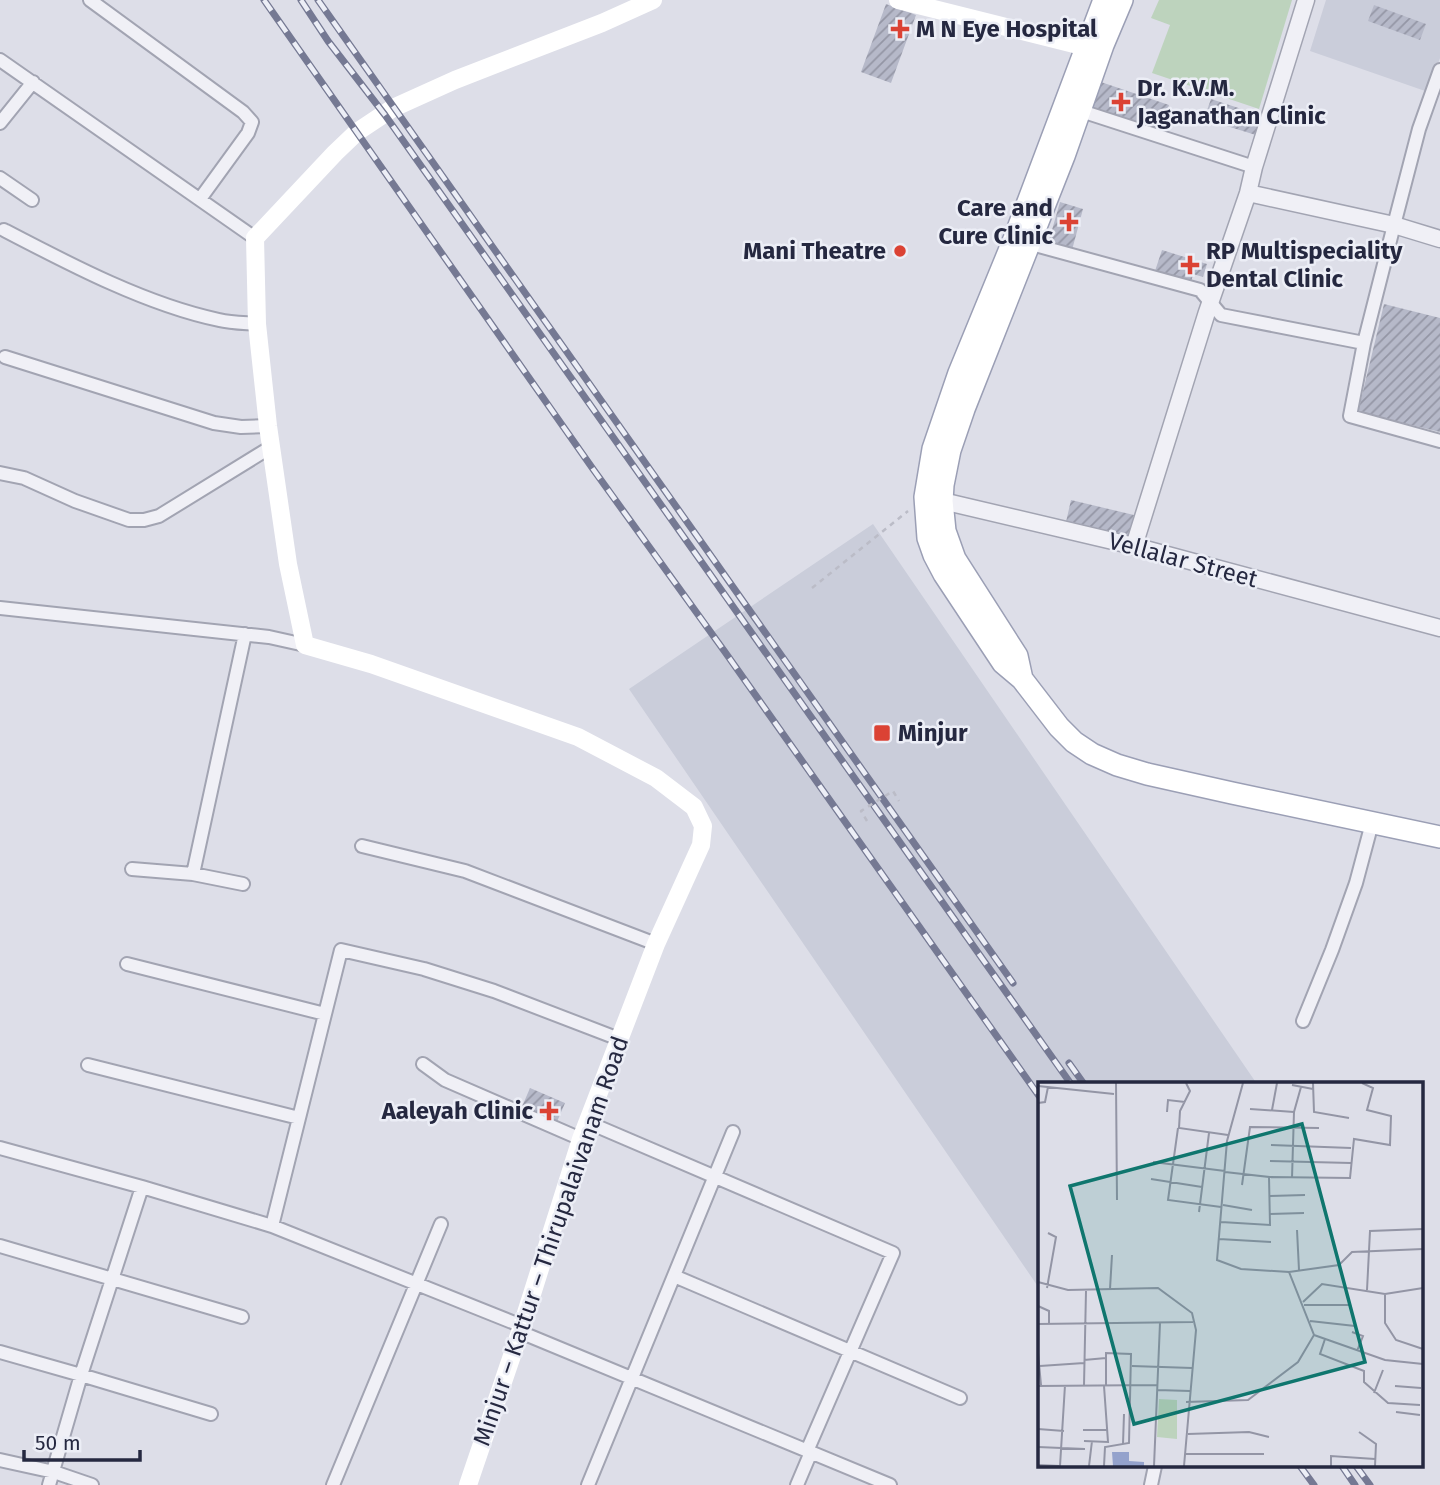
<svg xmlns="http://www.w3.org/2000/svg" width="1440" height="1485" viewBox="0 0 1440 1485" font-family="'Fira Sans',sans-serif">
<defs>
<pattern id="building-hatch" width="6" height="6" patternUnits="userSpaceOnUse" patternTransform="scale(1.75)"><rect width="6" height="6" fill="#b6b9c9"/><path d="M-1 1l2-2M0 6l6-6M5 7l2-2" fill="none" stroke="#9496a5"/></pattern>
</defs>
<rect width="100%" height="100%" fill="#dddee8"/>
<path fill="#cacdda" d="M1326,0H1440V58L1428,92L1310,51Z
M873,524L1257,1084H1039V1288L629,689Z"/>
<path fill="#bdd3bd" d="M1159,0H1292L1259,109L1152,73L1170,25L1151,18Z"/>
<path fill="url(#building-hatch)" d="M886,4L916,15L891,83L861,72Z
M1374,5L1426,24L1420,40L1368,21Z
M1092,79L1169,105L1160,131L1083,105Z
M1211,99L1266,117L1259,136L1204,119Z
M1060,202L1083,209L1072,250L1048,244Z
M1162,250L1207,264L1203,277L1193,274L1191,283L1155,271Z
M1384,304L1440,318V432L1358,412Z
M1071,500L1134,515L1129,537L1066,522Z
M530,1088L565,1103L556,1124L521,1109Z"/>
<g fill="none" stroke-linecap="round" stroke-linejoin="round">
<defs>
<path id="minor" d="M90,0L243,112L252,122L248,133L200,199
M0,60L255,238
M1440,70L1419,129L1394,225L1364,343L1350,416L1440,441
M1075,109L1254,167
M0,123L33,82
M0,178L32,200
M4,230C69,264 147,305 219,320C231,323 245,323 257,324
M1024,242L1200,290L1221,315L1364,343
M5,357L214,423L241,427L268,426
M0,473L24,478L75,501L129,520H144L159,516L271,447
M0,608L269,637L305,645
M362,846L465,871L656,944
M132,869L193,874L243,884
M193,874L245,634
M127,964L325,1014
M1303,1021L1332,950L1356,883L1372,823
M423,1064L445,1080L581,1139
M88,1065L299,1118
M587,1122L893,1253L807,1451
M0,1148L142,1187L272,1226
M0,1246L242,1317
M674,1276L960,1398
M522,1326L272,1226L341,950L424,969L494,991L619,1039
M520,1332L890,1485
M0,1352L81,1375L211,1414
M0,1460L54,1472L92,1485
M49,1485L81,1375L142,1187
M333,1485L441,1224
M588,1485L733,1132
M797,1485L811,1452
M1151,1485L1155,1466"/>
<path id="tertiary" d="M1248,193L1394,225L1440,239
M934,499L1134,546L1440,628
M1134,546L1207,312L1248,193L1254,167L1306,0"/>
<path id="primary" d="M1104,0L1014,239L959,373L933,449L925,497L928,538L934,555L944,574L1003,663L1022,679L1059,727L1074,742L1092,754L1117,765L1147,774L1232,793L1440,837
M1022,679L1017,656L955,559L945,531L942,501L943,485L950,450L964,409L1064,156L1103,45L1122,0"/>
</defs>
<use href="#minor" stroke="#a2a4b2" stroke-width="16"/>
<use href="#tertiary" stroke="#a2a4b2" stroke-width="19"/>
<use href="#primary" stroke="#9b9fb5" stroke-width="24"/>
<path stroke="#bbbcc7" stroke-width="2.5" stroke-dasharray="5 5" stroke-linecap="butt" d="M812,588L908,511"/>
<use href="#minor" stroke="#f0f0f6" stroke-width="12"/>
<use href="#tertiary" stroke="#f0f0f6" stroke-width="16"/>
<path stroke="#fff" stroke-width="18" d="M898,0L1098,50
M468,1485L520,1332L581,1139L656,944L701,845L703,826L694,807L656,778L578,737L371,664L305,645L288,564L268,426L257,324L255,238L335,153L357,132L393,108L455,80L602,23L653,0"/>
<use href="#primary" stroke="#fff" stroke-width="21"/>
<defs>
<path id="rail" d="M264,0L593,469L725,652L1039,1096
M301,0L328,41L385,115L1071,1084
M318,0L1013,983
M1069,1063L1084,1084
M1300,1466L1314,1485
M1342,1466L1355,1485
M1356,1466L1370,1485"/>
</defs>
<use href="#rail" stroke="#757993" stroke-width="7"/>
<use href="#rail" stroke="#eceef6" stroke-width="4.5" stroke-dasharray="13" stroke-linecap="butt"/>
<path stroke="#bbbcc7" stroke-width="2.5" stroke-dasharray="5 5" stroke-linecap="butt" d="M867,821L861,811L893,791L899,801"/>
</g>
<g fill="#db4234" stroke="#eceef6" stroke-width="2.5">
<path d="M896.5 18.5h7v7h7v7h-7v7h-7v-7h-7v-7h7z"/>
<path d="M1117.5 91.5h7v7h7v7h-7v7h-7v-7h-7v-7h7z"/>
<path d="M1065.5 211.5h7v7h7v7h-7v7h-7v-7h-7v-7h7z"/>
<circle cx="900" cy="251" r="7"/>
<path d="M1186.5 254.5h7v7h7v7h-7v7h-7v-7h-7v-7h7z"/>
<rect x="873" y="724" width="18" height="18" rx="3.5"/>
<path d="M545.5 1100.5h7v7h7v7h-7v7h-7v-7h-7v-7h7z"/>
</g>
<g text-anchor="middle" stroke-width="5" stroke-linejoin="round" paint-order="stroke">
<g font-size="24" font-weight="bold" fill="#252840" stroke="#eceef6" text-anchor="start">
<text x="916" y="37">M N Eye Hospital</text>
<text x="1137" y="96">Dr. K.V.M.<tspan x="1137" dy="28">Jaganathan Clinic</tspan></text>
<text x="1053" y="216" text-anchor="end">Care and<tspan x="1053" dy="28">Cure Clinic</tspan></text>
<text x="886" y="259" text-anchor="end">Mani Theatre</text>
<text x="1206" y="259">RP Multispeciality<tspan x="1206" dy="28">Dental Clinic</tspan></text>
<text x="898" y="741">Minjur</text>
<text x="533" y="1119" text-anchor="end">Aaleyah Clinic</text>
</g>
<g font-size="24" fill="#252840" stroke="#eceef6">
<text transform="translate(1183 560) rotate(15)" y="8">Vellalar Street</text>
<text transform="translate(551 1241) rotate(-71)" y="8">Minjur – Kattur – Thirupalaivanam Road</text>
</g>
</g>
<g transform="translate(1038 1082)">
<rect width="385" height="385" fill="#dddee8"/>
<path d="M121,317L139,318V357L119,355Z" fill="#bdd3bd"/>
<path d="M74,370H91V379L106,380V384H75Z" fill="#94a2cc"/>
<path fill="none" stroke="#9395a5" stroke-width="2" d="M78,1L79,118M148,1L152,9L142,29L141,46L190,53M275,1L276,30L311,36M254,3L275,7M0,4L76,12M0,21L7,20L10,5M212,27L256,30M234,28L239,1M129,30L130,18L147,20M233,63L313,66M232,79L313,81M115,80L187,89M135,82L130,118L183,125M135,82L140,46M231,95L312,96L316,57L352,63L353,34L329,28L335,6L324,1M254,96L256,30L263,5M113,97L164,105M204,103L212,45L281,46M231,114L267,113M185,123L214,128M161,130L171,51M232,132L266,131M183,140L232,143L231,95L187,90M259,148L261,188M181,157L233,160M251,190L301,183L314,170L385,167M0,200L30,208L120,206L154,231L158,248L146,384M9,206L18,155L10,151M72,207L74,173M329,208L332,149L385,147M347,212V241L358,258L385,267M265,220L284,202L347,212L385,206M266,223H311M0,224L11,229V242M272,239L317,244M0,242L155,240M314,250L325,254L319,269M276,253L347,278L385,282M287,257L282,272L326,289V300L350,321L382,323M0,271L3,303M46,278L68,276M2,284L46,281M94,284L154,286M385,284V336M46,303L48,209M0,304L119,303M357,304L383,306M119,308L152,309M336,311L345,288M148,320L210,318L260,280L276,253L251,190L203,187L179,178L189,59L205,1M358,330L382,333M0,347L26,349M45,348H69M321,350L338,362L337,384M150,352L211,350L231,355M46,359L70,360L66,304M85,362L86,332M0,365L47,367M148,372H226M0,383L22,384M22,384L27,303M51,384L54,359M66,384L67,365L91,361L93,272L68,271V304M116,384L122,241M293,384V374L337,377"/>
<path fill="#0f766e" fill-opacity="0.15" stroke="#0f766e" stroke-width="3.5" d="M264,42L327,280L96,342L32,104Z"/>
<rect width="385" height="385" fill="none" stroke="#252840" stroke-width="3.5"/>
</g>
<path d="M24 1450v10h116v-10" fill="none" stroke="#252840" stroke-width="3.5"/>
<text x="35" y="1450" font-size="21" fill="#252840" stroke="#eceef6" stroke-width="5" paint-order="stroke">50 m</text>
</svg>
